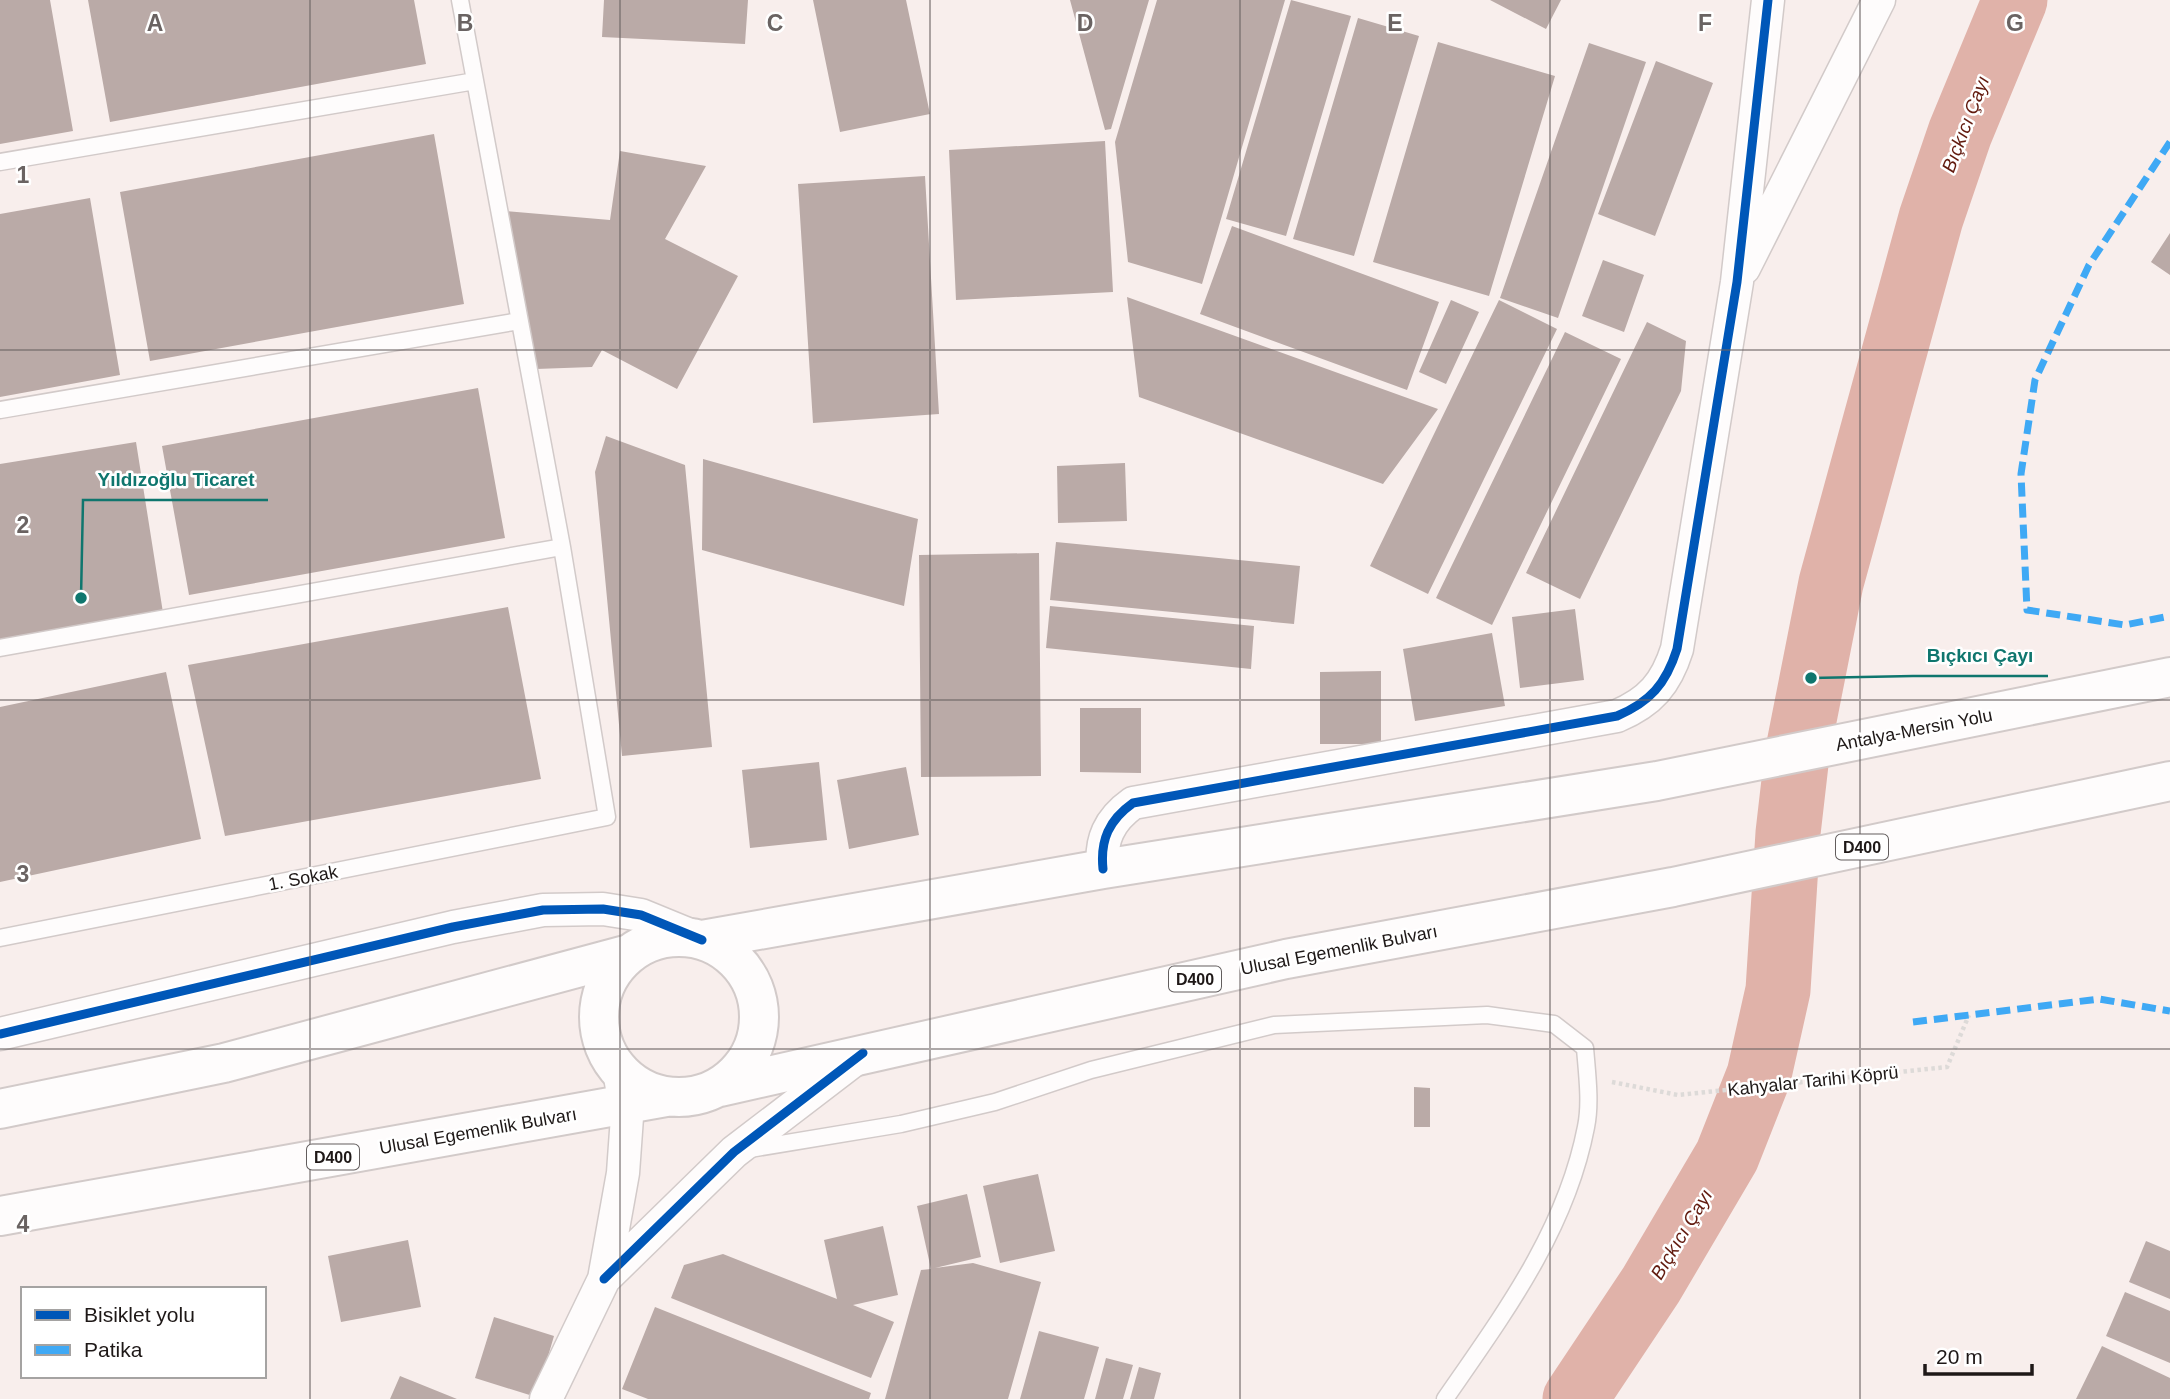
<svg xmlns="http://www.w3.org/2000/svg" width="2170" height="1399" viewBox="0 0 2170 1399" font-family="Helvetica,sans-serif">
<rect width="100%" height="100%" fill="#f8eeec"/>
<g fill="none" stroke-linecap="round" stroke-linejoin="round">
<path stroke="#e0b2a9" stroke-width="65" d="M1575,1399L1651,1285L1727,1156L1759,1075L1778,990L1788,833L1797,755L1831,583L1931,218L1960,133L2015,0"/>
</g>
<path fill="#baaaa7" d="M0,0H50L73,131L0,144Z
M88,0H414L426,64L110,122Z
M604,0H748L745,44L602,37Z
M813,0H906L930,114L840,132Z
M1070,0H1149L1111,129L1105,130Z
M1157,0H1285L1202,284L1128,262L1115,142Z
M1291,0L1351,16L1286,236L1226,219Z
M1490,0H1561L1546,29Z
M1358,18L1419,36L1354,256L1293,239Z
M1438,42L1555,76L1489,296L1373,262Z
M1589,43L1646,62L1558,318L1500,298Z
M1656,61L1713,83L1655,236L1598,214Z
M434,134L464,304L150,361L120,192Z
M1105,141L1113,292L956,300L949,150Z
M620,151L706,166L665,239L738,276L677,389L602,350L592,367L536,369L506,211L610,220Z
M925,176L939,414L813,423L798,184Z
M90,198L120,375L0,397V214Z
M1232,226L1439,302L1407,390L1200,314Z
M2170,233V275L2151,262Z
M1603,260L1644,275L1624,332L1582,316Z
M1127,297L1438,409L1383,484L1139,397Z
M1451,300L1479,312L1446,384L1419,372Z
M1499,300L1557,329L1428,594L1370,566Z
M1647,322L1686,341L1681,391L1580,599L1526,573Z
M1565,332L1621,359L1492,625L1436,598Z
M478,388L505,538L189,595L162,446Z
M606,436L685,465L712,747L622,756L595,472Z
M136,442L164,619L0,646V464Z
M703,459L918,519L904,606L702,550Z
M1125,463L1127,521L1058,523L1057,466Z
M1056,542L1300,566L1294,624L1050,600Z
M1039,553L1041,776L921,777L919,555Z
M1050,606L1254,626L1251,669L1046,648Z
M508,607L541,779L225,836L188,665Z
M1575,609L1584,680L1520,688L1512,617Z
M1492,633L1505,706L1415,721L1403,649Z
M1381,671V744H1320V672Z
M166,672L201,839L0,882V707Z
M1080,708H1141V773L1080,772Z
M819,762L827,840L750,848L742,770Z
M906,767L919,835L849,849L837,780Z
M1414,1087L1430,1088V1127H1414Z
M1038,1174L1055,1251L1000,1263L983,1186Z
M967,1194L981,1257L935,1268L973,1263L1041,1282L1008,1399H885L921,1270L931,1269L917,1206Z
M883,1226L898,1295L853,1305L894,1322L871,1378L671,1298L684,1265L723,1254L837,1299L824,1240Z
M408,1240L421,1307L341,1322L328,1256Z
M2146,1241L2170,1251V1299L2129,1282Z
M2125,1292L2170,1311V1363L2106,1336Z
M655,1307L871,1393L869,1399H648L622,1389Z
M494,1317L554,1336L536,1397L475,1378Z
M1039,1331L1099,1347L1084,1399H1020Z
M2102,1346L2170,1378V1399H2076Z
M1106,1358L1133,1365L1123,1399H1095Z
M1139,1367L1161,1373L1154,1399H1130Z
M400,1376L457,1399H390Z"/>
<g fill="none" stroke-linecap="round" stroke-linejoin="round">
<defs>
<path id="service" d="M0,162L475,81
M0,410L519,321
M0,648L562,547
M0,938L607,817L562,547L460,0
M750,1149L901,1124L995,1102L1091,1070L1274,1025L1487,1015L1554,1024L1585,1048C1587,1073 1591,1103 1586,1127C1566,1231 1503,1315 1445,1399"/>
<path id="minor" d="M1744,268L1879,0
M1103,869C1100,840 1109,820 1133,803L1617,716C1650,702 1666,684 1677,649L1737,282L1768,0
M0,1034L453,927L543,910L603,909L641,915L702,940
M604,1279L734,1152L858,1057
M546,1399L604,1279L623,1173L627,1117L619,1071"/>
<path id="trunk" d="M599 1017a80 80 0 1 1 160 0a80 80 0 1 1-160 0Z
M702,940L1103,869L1657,781L2170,677
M720,1087L1286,959L1673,887L2170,781
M0,1109L224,1063L629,954
M0,1216L666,1097"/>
</defs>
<use href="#service" stroke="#d2cac9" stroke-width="19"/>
<use href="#minor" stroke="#d2cac9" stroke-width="35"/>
<use href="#trunk" stroke="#d2cac9" stroke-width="42"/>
<path stroke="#dddad8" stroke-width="4.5" stroke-dasharray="3.5 3.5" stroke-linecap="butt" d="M1612,1082L1678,1095L1947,1067L1969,1015"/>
<use href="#service" stroke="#fefcfc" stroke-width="16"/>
<use href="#minor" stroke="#fefcfc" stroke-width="32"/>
<use href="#trunk" stroke="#fefcfc" stroke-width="38"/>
<path stroke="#3fa9f5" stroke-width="7" stroke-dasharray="14 7" stroke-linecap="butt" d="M2170,142L2089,265L2035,380L2021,474L2027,610L2125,625L2170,616
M1913,1022L2099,999L2170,1011"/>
<defs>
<path id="cycleway" d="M1103,869C1100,840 1109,820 1133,803L1617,716C1650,702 1666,684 1677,649L1737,282L1768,0
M0,1034L453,927L543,910L603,909L641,915L702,940
M604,1279L734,1152L863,1053"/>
</defs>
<use href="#cycleway" stroke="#fff" stroke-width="13"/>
<use href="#cycleway" stroke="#0057b8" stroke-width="9"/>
</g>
<path fill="none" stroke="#6a6362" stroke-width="2" stroke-opacity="0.55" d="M310,0V1399M620,0V1399M930,0V1399M1240,0V1399M1550,0V1399M1860,0V1399M0,350H2170M0,700H2170M0,1049H2170"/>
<g text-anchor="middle" stroke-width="5" stroke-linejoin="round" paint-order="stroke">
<g fill="#fff" stroke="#625d5d" stroke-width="2">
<rect x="1836" y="834.5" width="52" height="25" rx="5"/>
<rect x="1169" y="966.5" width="52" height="25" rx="5"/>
<rect x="307" y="1144.5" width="52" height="25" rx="5"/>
</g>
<g font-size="16" font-weight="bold" fill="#1e1817">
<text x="1862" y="853">D400</text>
<text x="1195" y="985">D400</text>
<text x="333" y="1163">D400</text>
</g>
<g font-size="18" fill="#1e1817" stroke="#fff">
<text transform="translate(1914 730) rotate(-11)" y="6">Antalya-Mersin Yolu</text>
<text transform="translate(303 878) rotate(-11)" y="6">1. Sokak</text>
<text transform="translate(1339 950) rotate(-11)" y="6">Ulusal Egemenlik Bulvarı</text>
<text transform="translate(1813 1081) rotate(-6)" y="6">Kahyalar Tarihi Köprü</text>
<text transform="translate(478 1131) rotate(-10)" y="6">Ulusal Egemenlik Bulvarı</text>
</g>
<g font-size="19" font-style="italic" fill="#621a0e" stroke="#fff">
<text transform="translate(1965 124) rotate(-69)" y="7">Bıçkıcı Çayı</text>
<text transform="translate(1681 1234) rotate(-59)" y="7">Bıçkıcı Çayı</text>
</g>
</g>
<g font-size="23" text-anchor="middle" font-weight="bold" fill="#6a6362" stroke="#fff" stroke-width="5" stroke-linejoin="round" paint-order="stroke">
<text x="155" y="31">A</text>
<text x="465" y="31">B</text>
<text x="775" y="31">C</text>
<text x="1085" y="31">D</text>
<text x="1395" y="31">E</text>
<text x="1705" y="31">F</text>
<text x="2015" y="31">G</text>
<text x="23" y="183">1</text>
<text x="23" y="533">2</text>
<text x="23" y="882">3</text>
<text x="23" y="1232">4</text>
</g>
<path fill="none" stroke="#0f766e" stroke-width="2.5" d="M81 598L83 500H268M1811 678L1913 676H2048"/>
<g fill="#0f766e" stroke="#fff" stroke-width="2.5">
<circle cx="81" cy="598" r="7"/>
<circle cx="1811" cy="678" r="7"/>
</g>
<g font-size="19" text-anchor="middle" font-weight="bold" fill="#0f766e" stroke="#fff" stroke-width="5" stroke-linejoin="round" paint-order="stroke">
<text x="176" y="486">Yıldızoğlu Ticaret</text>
<text x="1980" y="662">Bıçkıcı Çayı</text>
</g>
<rect x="21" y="1287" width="245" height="91" fill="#ffffff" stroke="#a5a3a2" stroke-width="2"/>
<rect x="35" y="1310" width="35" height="10" fill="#0057b8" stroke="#a5a3a2" stroke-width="2"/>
<text x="84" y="1322" font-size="21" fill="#1e1817">Bisiklet yolu</text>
<rect x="35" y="1345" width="35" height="10" fill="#3fa9f5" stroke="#a5a3a2" stroke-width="2"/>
<text x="84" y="1357" font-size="21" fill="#1e1817">Patika</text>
<path d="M1925 1364v10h107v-10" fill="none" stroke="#1e1817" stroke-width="3.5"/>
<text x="1936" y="1364" font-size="21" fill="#1e1817" stroke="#ffffff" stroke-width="5" paint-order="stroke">20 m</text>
</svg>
